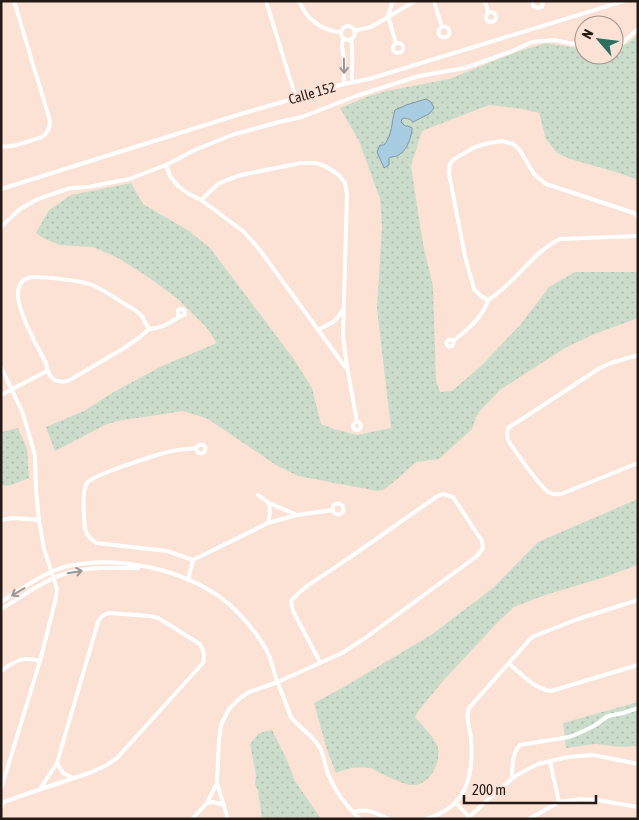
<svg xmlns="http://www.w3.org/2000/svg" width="639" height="820" viewBox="0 0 639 820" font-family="'Asap Condensed',sans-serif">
<defs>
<pattern id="grass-dots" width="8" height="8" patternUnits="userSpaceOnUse" patternTransform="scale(1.25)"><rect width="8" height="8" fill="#cbddca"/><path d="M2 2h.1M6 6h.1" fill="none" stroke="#aebdad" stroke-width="1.8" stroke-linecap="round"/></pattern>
</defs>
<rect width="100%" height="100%" fill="#fce1d5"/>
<path fill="url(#grass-dots)" d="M638,35V180L616,172L570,159L557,153L546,139L539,113L522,109L489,105L422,131L411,166L423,244L433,286L436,381L440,392L452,391L481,366L521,324L549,287L561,280L575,272H638V318L592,335L565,348L500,390L481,410L476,417L472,429L439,459L416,462L395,481L383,490L377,491L298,476L276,465L208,419L183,411L117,421L105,425L55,451L46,427L84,411L112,393L162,366L217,343L206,327L178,299L148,277L118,258L93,247L60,245L43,238L36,233L49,210L71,195L131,183L143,204L189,231L210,248L293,358L312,388L321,424L334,429L357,435L391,428L377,309L382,226L380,199L359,141L340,108L369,96L386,91L449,79L519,51L546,43L584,49V55H614V50L628,43Z
M18,428L27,449L29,478L11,485L1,486V432Z
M638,499V565L602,578L545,595L514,607L496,624L443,681L419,710L415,717C421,724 433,736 437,745C443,760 430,787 411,785C401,784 380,773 371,768C357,766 349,768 336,773L327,750L314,703L342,688L431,635L493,588L538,542Z
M638,702V746L622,747L595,744L566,748L563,723Z
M272,730L288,762L295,781L321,819H262L258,791L255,784L256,775L250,744L259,733Z"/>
<path fill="#a8cde2" stroke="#8097a5" d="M426,99L431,102L434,108L429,114L413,122C410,119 406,117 402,119L401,122L405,126H408L412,128C412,136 407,150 400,154C397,157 393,156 389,158V165L384,168L377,152L380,145H384C393,134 391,123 395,110L406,105Z"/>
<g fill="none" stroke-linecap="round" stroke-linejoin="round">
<path stroke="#fff" stroke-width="4" d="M266,1L296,98
M299,1C306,19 322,31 341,32
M393,1L388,16L396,43
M434,1L442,27
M485,1L488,12
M533,1V6L537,8L542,7L543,1
M486 17a5 5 0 1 1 10 0a5 5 0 1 1-10 0Z
M341 33a7 7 0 1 1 14 0a7 7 0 1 1-14 0Z
M438.5 32a5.5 5.5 0 1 1 11 0a5.5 5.5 0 1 1-11 0Z
M354,31L371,27L415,1
M343,38L342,46L344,59V84
M351,39C354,53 351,68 352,82
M393 48a5 5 0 1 1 10 0a5 5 0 1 1-10 0Z
M614,46L620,45L638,29
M1,146C12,149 31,140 42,137C48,133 50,128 50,121L14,1
M166,165L170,176L178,186L189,194L201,200L243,231L259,249L346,368
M1,189L234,116L344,84L369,79L624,1
M201,200L218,184L227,180L241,175L301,163H316L327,167L339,175L345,183L347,195L343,336L346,360L357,422
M638,217L634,213L546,184L534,174L519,149L513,144L502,141L489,143L475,147L454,159L450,164L449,174L465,256L474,289L481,296L488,300C516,283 531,253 560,239L638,236
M1,227L20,209L36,200L52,194L71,188L88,187L129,179L166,165L197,149L232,135L279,122L302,117L356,96L419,76L465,68L510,52L532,42L554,40L584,46
M149,329L141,315L135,310C120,302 107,291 92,285C83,281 36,275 28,278C21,280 18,287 18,293C17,311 37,346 46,363C48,377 54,384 68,381L126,347L140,337L149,329C163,329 172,320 184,315L185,312L184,310L181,309L178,310V318
M318,330L335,321L343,310
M446.5 343a3.5 3.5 0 1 1 7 0a3.5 3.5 0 1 1-7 0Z
M453,341C468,330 483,317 488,300
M638,355L611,363L600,368L516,423L508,428L507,435L509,442C517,453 540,488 550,493C554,495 557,494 561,494L638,463
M1,367L22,411L31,441L35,456L36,490L39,520L44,549L57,589L56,598L40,661L1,789
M1,395L47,371
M353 426a4 4 0 1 1 8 0a4 4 0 1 1-8 0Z
M196.5 449a4.5 4.5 0 1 1 9 0a4.5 4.5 0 1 1-9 0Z
M258,495L269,503L297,515
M332.5 509a5.5 5.5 0 1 1 11 0a5.5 5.5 0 1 1-11 0Z
M1,520L14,518L39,520
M268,523L270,513L269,503
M193,560L268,523L297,515L333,510
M188,580L193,560L167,551L96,543C90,538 87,536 85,529C84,518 81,491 87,483C94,474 164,452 177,450C184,449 190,449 197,448
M1,602C22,589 44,572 68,566C118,555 183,569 224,600C239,612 257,633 266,649C271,658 273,669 276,678C281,691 286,704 291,717C300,729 313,735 320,748C324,756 325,766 328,774C335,791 347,807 360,819
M1,609C20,598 41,582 61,575C85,566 113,568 138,568
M509,664C522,674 534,689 551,691L638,665
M1,671C16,661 21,656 40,661
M550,761L559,802
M57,763L63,773L73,778
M512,779C512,768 512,753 520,745L569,737L577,734L594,726L608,716L623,713L638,708
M207,803L213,802L224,805
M456,803L469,817
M1,807L4,802L32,792L92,772L107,765L117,758L203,663C205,655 204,651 200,644L158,618L150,616L108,613L102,616L98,622L57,763L40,789
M353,812C369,808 375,813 389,819
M192,819L207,803L217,783
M228,819L217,783L219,740L221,725L229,709L240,698L249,692L278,682L342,653L364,639L477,556L483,548L482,541L453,497L443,494L438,496C405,518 373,542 340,564C324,576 304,585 291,601L293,611L320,662
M426,819C467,807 474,776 471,738C470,727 465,719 469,708L532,637L578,619L638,600
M467,819L496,792L517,775L538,764L568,757L593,755L638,764
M529,819L559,802L581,799L597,800L638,807"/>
</g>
<defs><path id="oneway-shaft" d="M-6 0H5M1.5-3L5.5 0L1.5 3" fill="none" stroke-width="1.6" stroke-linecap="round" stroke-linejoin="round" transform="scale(1.25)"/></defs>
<g stroke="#9c9896">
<use href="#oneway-shaft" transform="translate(344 66) rotate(89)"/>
<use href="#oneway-shaft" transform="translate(75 572) rotate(-10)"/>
<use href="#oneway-shaft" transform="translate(18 592) rotate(149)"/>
</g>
<g text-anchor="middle" stroke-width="4" stroke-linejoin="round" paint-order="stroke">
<g font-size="14" fill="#241a16" stroke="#fce1d5">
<text transform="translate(312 93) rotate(-16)" y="5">Calle 152</text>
</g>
</g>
<rect width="639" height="820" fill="none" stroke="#241a16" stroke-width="5"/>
<g transform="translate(599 40) rotate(298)"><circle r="24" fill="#fce1d5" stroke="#a69189"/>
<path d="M0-4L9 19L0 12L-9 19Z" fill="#2d6f5f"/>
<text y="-8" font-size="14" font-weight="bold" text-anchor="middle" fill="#241a16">N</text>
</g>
<path d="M464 795v8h132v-8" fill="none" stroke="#241a16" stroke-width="2.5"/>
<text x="472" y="795" font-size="15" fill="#241a16" stroke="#fce1d5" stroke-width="4" paint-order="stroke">200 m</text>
</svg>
